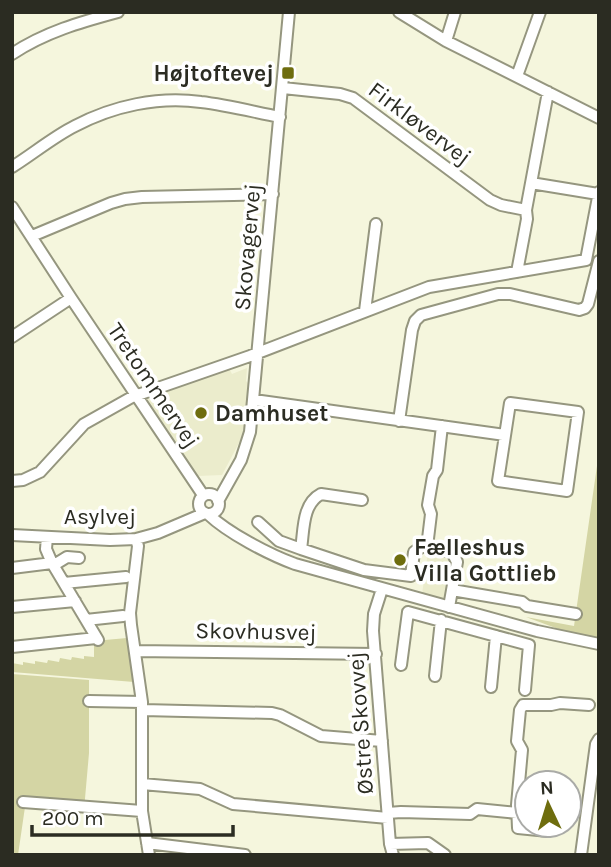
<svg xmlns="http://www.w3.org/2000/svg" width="611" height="867" viewBox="0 0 611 867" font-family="Karla,sans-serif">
<rect width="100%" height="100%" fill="#f5f6dd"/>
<path fill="#ebeccc" d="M229,368L232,374L247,368L246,381L249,384L244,428L240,441L222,475L198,476L146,398Z
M428,552L449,555L452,561L447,597L443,599L422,594Z"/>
<path fill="#d4d5a4" d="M599,452V639L561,630L526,617L574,626Z
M127,638L134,682L12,672V663L23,665V662L35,664V661L47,663L48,660L59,662L60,658L71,660L72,657L84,659V656L94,657V641Z
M12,674L89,680V753L84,810L25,807L18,855H12Z"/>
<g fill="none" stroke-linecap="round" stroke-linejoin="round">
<defs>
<path id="minor" d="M399,12L446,41L599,118
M446,41L455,12
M12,54C45,32 81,22 118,12
M517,76L540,12
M283,88L340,94L353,98L490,200L501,205L526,210
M12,167C33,154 53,137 75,126C113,106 158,96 201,102C227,105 254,112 280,117
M531,183L598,194
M12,207L71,298L203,495
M32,236L111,203L125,199L142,197L273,194
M517,272L527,219L526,210L548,92
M365,311L376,224
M12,337L71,298
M254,400L505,435
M510,403L578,412L567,491L498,481Z
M399,421L412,330L415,321L421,315L498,294H510L579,310L585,308L588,304L599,261
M442,426L437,470L433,476L428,505L431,514L427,547L452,552L457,562L449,607
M12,481L23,480L40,472L84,424L132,397L250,356L429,287L586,260L599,192
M199 504a10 10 0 1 1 20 0a10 10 0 1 1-20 0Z
M218,501L241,460L250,432L289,12
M208,514C228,533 268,554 295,564L537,631L599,644
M258,522L279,541L301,549L364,570L411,576L414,552L423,546L427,547
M12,535L110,540L136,539L158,533L205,513
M47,537L46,549L52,563L98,640
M136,539L138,546L130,613L131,625L142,702V811L149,855
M301,549C304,530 302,504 321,494L362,500
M54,565L67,557L79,558
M12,568L52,563
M64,583L126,577
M382,589L374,614L373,631L390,844L393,855
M452,590L522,602L527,606L576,614
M12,607L75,601
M86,620L123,616
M12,647L96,638
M135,651L376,654
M401,665L408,612L529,645L525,690
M435,676L441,620
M491,687L496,636
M89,701L142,702
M143,710L272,713L280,715L321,736L382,741
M142,784L200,789L233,804L388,818
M23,802L142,811
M388,813L401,812L470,814L477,809L517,813
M548,831L518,828L517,805L522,750L517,741L520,710L523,705H551L560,703L589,705
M147,843L245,855
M390,844L428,843L445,855
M581,855L596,744L599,739"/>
</defs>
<use href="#minor" stroke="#95967f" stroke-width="14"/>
<use href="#minor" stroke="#fff" stroke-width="10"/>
</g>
<g fill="#6e6d0e" stroke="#fff" stroke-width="2.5">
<rect x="281" y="66" width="14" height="14" rx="3.5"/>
<circle cx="201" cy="413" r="7"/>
<circle cx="400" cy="560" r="7"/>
</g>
<g text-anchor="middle" stroke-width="7" stroke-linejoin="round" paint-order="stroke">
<g font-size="23" font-weight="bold" fill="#2b2c22" stroke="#fff" text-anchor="start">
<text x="274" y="81" text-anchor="end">Højtoftevej</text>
<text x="215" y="421">Damhuset</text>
<text x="414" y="555">Fælleshus<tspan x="414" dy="26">Villa Gottlieb</tspan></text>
</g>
<g font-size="23" fill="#2b2c22" stroke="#fff">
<text transform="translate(420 123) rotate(37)" y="8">Firkløvervej</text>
<text transform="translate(247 247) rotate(-85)" y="8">Skovagervej</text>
<text transform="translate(154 385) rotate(56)" y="8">Tretommervej</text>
<text x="100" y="524">Asylvej</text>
<text transform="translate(256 631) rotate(1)" y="8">Skovhusvej</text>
<text transform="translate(360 723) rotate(-94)" y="8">Østre Skovvej</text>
</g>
</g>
<rect width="611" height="867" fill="none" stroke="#2b2c22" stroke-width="28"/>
<g transform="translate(548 804) rotate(356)"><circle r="33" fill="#ffffff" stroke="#aaaba7" stroke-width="2"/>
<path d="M0-5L12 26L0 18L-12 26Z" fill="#6e6d0e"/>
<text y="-10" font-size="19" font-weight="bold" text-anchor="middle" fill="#2b2c22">N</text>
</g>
<path d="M32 825v10h201v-10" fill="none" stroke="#2b2c22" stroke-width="3.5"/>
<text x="42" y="825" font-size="21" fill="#2b2c22" stroke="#ffffff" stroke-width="5" paint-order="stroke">200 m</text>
</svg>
